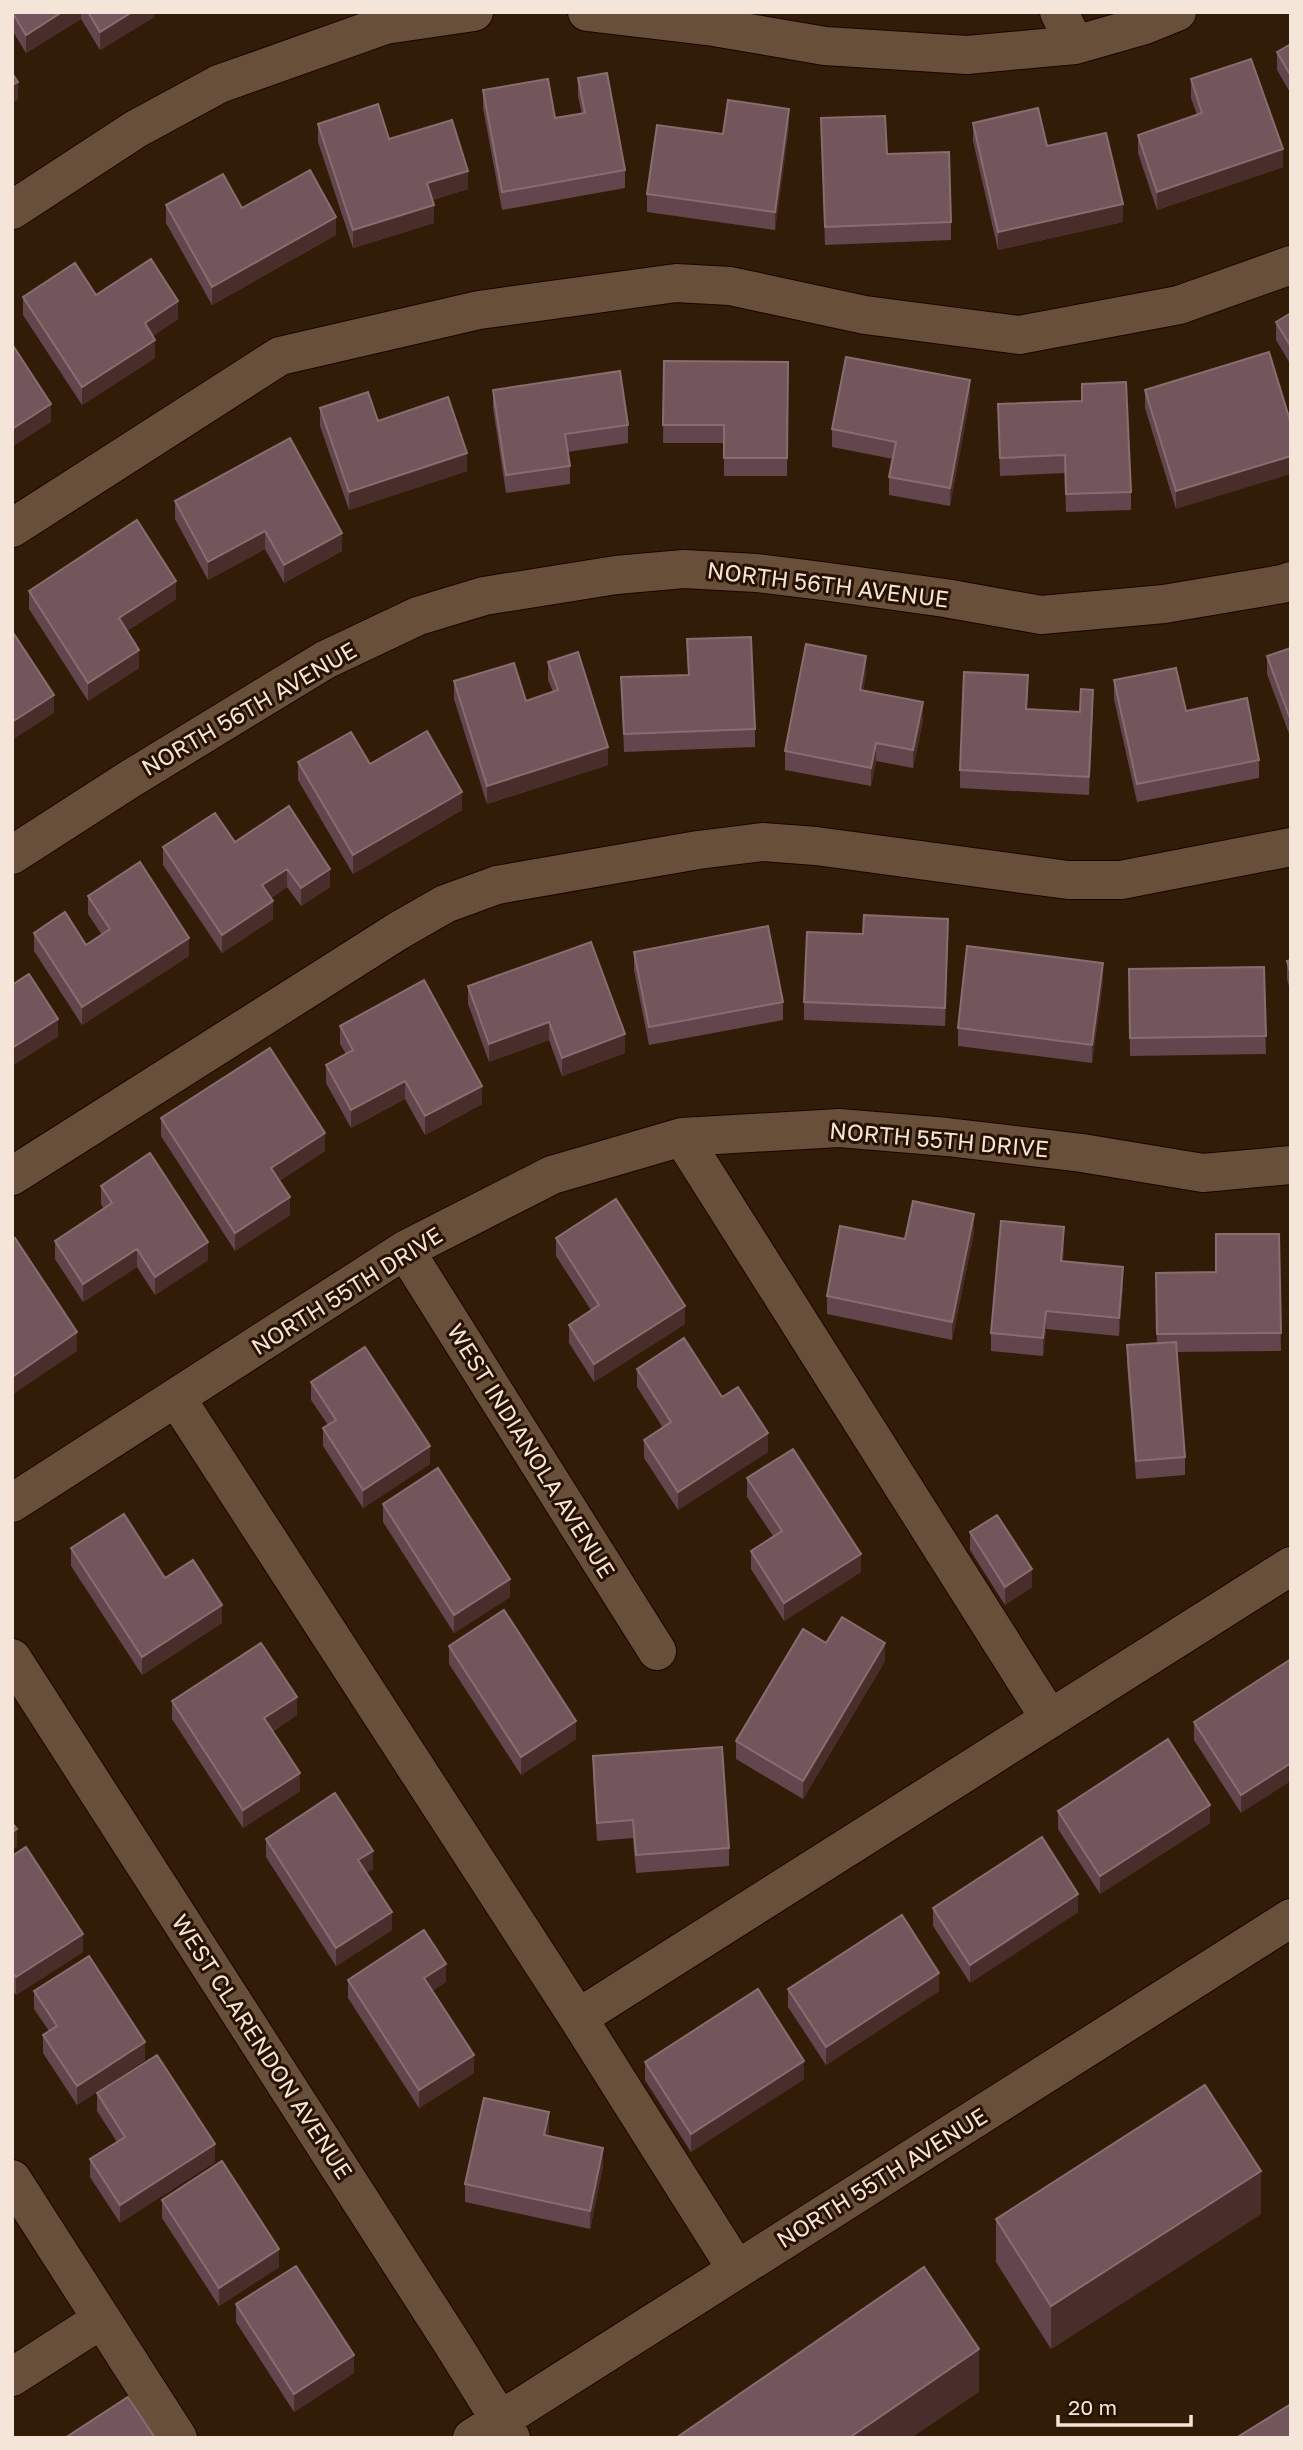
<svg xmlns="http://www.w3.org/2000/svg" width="1303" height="2450" viewBox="0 0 1303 2450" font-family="'Golos Text',sans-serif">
<rect width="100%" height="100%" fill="#311c07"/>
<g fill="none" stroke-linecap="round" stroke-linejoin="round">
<defs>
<path id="minor" d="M587,12L714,27L825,46L967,55L1075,45L1145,25L1177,12
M1059,12L1075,45
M12,210L136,129L219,84L385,25L474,12
M12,528L280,356L479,310L676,283L730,286L865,315L1019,335L1179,305L1291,265
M12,855L130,779L325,660L418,616L484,596L616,575L684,569L756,573L822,581L945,598L1041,615L1164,604L1282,584L1291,581
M682,1137L1050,1719
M12,1176L398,931L445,904L497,885L698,850L762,842L816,846L1068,880H1121L1291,847
M405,1250L657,1651
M177,1399L578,2018L737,2270
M12,1503L405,1250L552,1175L682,1137L839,1128L947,1137L1082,1153L1203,1173L1291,1165
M12,1658L452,2343L511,2438
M578,2018L1291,1566
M12,2179L178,2438
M12,2377L102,2319
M472,2438L1291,1918"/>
</defs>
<use href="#minor" stroke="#180500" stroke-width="40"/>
<use href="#minor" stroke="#684f3a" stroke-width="38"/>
</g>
<path fill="#63454d" d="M12,12H154V17L100,50L81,19L26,53L12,30Z
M1291,44V94L1277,70V52Z
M578,78L625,170V188L502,210L483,108V90L555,118L582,114L578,96Z
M1191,79L1283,167L1157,210L1138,153V135L1197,115L1191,98Z
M821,118L887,154L951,222V240L825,245Z
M973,123L1047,146L1123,222L998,250L973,141Z
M318,124L389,139L468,189L432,200L434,223L353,248L318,142Z
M789,127L775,230L647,212V194L723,134Z
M166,205L242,208L336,235L212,305L166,223Z
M96,295L178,319L153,336L155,358L82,405L23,315V297Z
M1291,313V365L1276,340V322Z
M1269,352L1176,509L1145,408V390Z
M664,361L788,362L787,476H724V443H663Z
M493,390L628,425V443L567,452L570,466V484L506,493L493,408Z
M970,398L950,506L889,495V477L893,459L832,447V429Z
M998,404L1131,492V510L1066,512L1065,473L1000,476Z
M320,408L378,421L467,471L349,510L320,426Z
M175,501L342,551L284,583L265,549L208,580L175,519Z
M29,591L176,599L127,631L139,668L88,701L29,609Z
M687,639L755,729V747L624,752L621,677L688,675Z
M1291,648V739L1267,674V656Z
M548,662L608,765L487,804L454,699V681L526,701L553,692L548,680Z
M866,674L863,690L923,720L913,768L876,761L871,786L785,770V751Z
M1114,680L1186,711L1259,760V778L1137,802L1114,699Z
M1028,693L1027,709L1080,712L1093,708L1089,795L960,788V770Z
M298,762L370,764L462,810L353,874L298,780Z
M235,842L330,887L301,906L287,887L271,898L273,919L222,953L163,865V847Z
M88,896L189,956L82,1025L34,951V933L86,945L102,935L88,914Z
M863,934L948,937L945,1026L804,1020V1002Z
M634,952L783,1002V1020L649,1045L634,970Z
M1291,960V993L1287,979V961Z
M1264,967L1266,1054L1130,1056L1129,969Z
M1103,981L1092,1063L958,1046V1028Z
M468,986L625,1053L562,1076L549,1040L489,1062L468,1004Z
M340,1026L482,1104L425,1135L405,1099L351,1128L326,1083V1065L346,1054L340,1044Z
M161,1118L325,1151L279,1181L290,1215L235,1251L161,1136Z
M101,1186L208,1260L155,1295L137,1267L83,1302L55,1259V1241L104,1209L101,1204Z
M974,1232L952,1340L827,1314V1296L905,1239Z
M1279,1234L1281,1351L1176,1352L1185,1457V1475L1136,1479L1127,1363V1345L1157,1343L1156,1273L1216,1272Z
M556,1238L685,1324L594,1382L569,1343V1325L591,1310L556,1256Z
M1064,1245L1063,1261L1123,1285L1119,1336L1046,1329L1043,1356L991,1351V1333Z
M637,1369L722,1397L768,1452L678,1510L644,1458V1440L663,1428L637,1387Z
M311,1382L430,1464L363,1508L323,1446V1428L328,1425L311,1400Z
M747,1478L861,1572L784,1621L751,1569V1551L773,1536L747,1497Z
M383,1504L510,1597L454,1633L383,1522Z
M970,1532L1032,1587L1005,1605L970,1550Z
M71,1548L165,1578L222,1623L142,1675L71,1566Z
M826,1643L885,1661L803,1799L736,1759V1741Z
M449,1646L576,1739L521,1775L449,1664Z
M1291,1659L1241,1813L1194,1740V1722Z
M172,1701L297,1715L273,1731L300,1791L243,1828L172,1719Z
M593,1756L729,1848V1866L636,1873L633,1838L597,1841L593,1774Z
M1058,1811L1210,1823L1100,1894L1058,1829Z
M266,1839L373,1869L366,1873L392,1930L336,1966L266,1857Z
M12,1856L83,1952L16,1995L12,1990Z
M933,1908L1078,1912L970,1983L933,1926Z
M348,1980L446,1982L432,1991L474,2073L419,2108L348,1998Z
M788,1989L939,1991L826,2065L788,2007Z
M34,1991L145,2060L77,2105L43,2053V2035L49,2031L34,2009Z
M645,2062L804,2079L691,2152L645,2080Z
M97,2093L215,2162L120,2223L90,2177V2159L117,2142L97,2111Z
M549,2130L548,2136L603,2166L590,2229L465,2202V2184Z
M162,2200L279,2267L219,2306L162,2218Z
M1261,2214L1051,2349L996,2262V2219Z
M236,2304L354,2373L294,2412L236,2322Z"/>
<path fill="#482d2b" d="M62,12H81V19L26,53V35Z
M132,12H154V17L100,50V32Z
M18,82V100L12,103V85Z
M789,109V127L775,230V212Z
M1283,149V167L1157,210V192Z
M468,171V189L427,201V183Z
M1123,204V222L998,250V232Z
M434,205V223L353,248V230Z
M336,217V235L212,305V287Z
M178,301V319L145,341V323Z
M155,340V358L82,405V387Z
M970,380V398L950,506V488Z
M51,404V422L12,447V429Z
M467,453V471L349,510V492Z
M1291,456V474L1176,509V491Z
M265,531V549L208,580V562Z
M342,533V551L284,583V565Z
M176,581V599L119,636V618Z
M139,650V668L88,701V683Z
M866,656V674L860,708V690Z
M1093,690V708L1089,795V777Z
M54,695V713L12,740V722Z
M923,702V720L913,768V750Z
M876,743V761L871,786V768Z
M608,747V765L487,804V786Z
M462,792V810L353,874V855Z
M287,869V887L262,903V885Z
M330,869V887L301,906V888Z
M273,901V919L222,953V935Z
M948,919V937L945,1026V1008Z
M189,938V956L82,1025V1007Z
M1103,963V981L1092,1063V1045Z
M58,1019V1037L12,1066V1048Z
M549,1022V1040L489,1062V1044Z
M625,1034V1053L562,1076V1058Z
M405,1081V1099L351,1128V1110Z
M482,1086V1104L425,1135V1116Z
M325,1133V1151L271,1186V1168Z
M290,1197V1215L235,1251V1233Z
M974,1214V1232L952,1340V1322Z
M1064,1227V1245L1061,1279V1261Z
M208,1242V1260L155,1295V1277Z
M137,1249V1267L83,1302V1284Z
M1123,1267V1285L1119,1336V1318Z
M685,1306V1324L594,1382V1364Z
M1046,1311V1329L1043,1356V1338Z
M77,1332V1351L12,1395V1377Z
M768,1433V1452L678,1510V1492Z
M430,1446V1464L363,1508V1490Z
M861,1554V1572L784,1621V1603Z
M1032,1569V1587L1005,1605V1587Z
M510,1579V1597L454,1633V1615Z
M222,1605V1623L142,1675V1657Z
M885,1643V1661L803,1799V1781Z
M297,1697V1715L264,1736V1718Z
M576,1721V1739L521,1775V1757Z
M1291,1763V1781L1241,1813V1795Z
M300,1773V1791L243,1828V1810Z
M1210,1805V1823L1100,1894V1876Z
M17,1829V1847L12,1850V1832Z
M373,1851V1869L358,1878V1860Z
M1078,1894V1912L970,1983V1965Z
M392,1912V1930L336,1966V1948Z
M83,1934V1952L16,1995V1977Z
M446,1964V1982L424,1996V1978Z
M939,1973V1991L826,2065V2047Z
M145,2042V2060L77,2105V2086Z
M474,2055V2073L419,2108V2090Z
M804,2061V2079L691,2152V2134Z
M549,2112V2130L544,2153V2135Z
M215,2144V2162L120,2223V2205Z
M603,2148V2166L590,2229V2211Z
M1261,2171V2214L1051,2349V2306Z
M279,2249V2267L219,2306V2288Z
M979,2349V2392L911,2438H849Z
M354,2355V2373L294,2412V2394Z"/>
<path fill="#73565c" stroke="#876d70" stroke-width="2" d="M12,12H62L26,35Z
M88,12H132L100,32Z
M1291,44V76L1277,52Z
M1251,59L1283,149L1157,192L1138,135L1202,113L1191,79Z
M12,73L18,82L12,85Z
M607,73L625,170L502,192L483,90L548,79L555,118L585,113L578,78Z
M728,100L789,109L775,212L647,194L657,125L723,134Z
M378,104L389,139L452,120L468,171L427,183L434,205L353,230L318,124Z
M1038,108L1047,146L1106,133L1123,204L998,232L973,123Z
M885,116L887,154L949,152L951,222L825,227L821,118Z
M310,170L336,217L212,287L166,205L223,174L242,208Z
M151,259L178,301L145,323L155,340L82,387L23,297L75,263L96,295Z
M1291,313V347L1276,322Z
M12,344L51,404L12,429Z
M1269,352L1291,424V456L1176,491L1145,390Z
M846,357L970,380L950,488L889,477L896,442L832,429Z
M664,361L788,362L787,458H724V425H663Z
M620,371L628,425L565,434L570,466L506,475L493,390Z
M1126,382L1131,492L1066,494L1065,455L1000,458L998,404L1082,401V384Z
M368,392L378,421L448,397L467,453L349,492L320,408Z
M290,438L342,533L284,565L265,531L208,562L175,501Z
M137,520L176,581L119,618L139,650L88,683L29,591Z
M12,631L54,695L12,722Z
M751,637L755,729L624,734L621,677L689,675L687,639Z
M806,644L866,656L860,690L923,702L913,750L876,743L871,768L785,751Z
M1291,648V721L1267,656Z
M578,652L608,747L487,786L454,681L514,663L526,701L558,690L548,662Z
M1176,668L1186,711L1247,698L1259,760L1137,784L1114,680Z
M964,672L1028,675L1026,709L1080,712L1081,689L1093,690L1089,777L960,770Z
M427,731L462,792L353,855L298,762L351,732L370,764Z
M289,806L330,869L301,888L287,869L262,885L273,901L222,935L163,847L215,813L235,842Z
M140,862L189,938L82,1007L34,933L65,912L86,945L110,929L88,896Z
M864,915L948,919L945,1008L804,1002L807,932L863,934Z
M768,926L783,1002L649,1027L634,952Z
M591,942L625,1034L562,1058L549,1022L489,1044L468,986Z
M967,946L1103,963L1092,1045L958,1028Z
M1291,960V975L1287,961Z
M1264,967L1266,1036L1130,1038L1129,969Z
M29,974L58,1019L12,1048V985Z
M424,980L482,1086L425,1116L405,1081L351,1110L326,1065L353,1050L340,1026Z
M270,1048L325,1133L271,1168L290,1197L235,1233L161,1118Z
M150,1153L208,1242L155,1277L137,1249L83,1284L55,1241L112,1203L101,1186Z
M616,1199L685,1306L594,1364L569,1325L599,1305L556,1238Z
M913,1201L974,1214L952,1322L827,1296L840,1226L905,1239Z
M1001,1221L1064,1227L1061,1261L1123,1267L1119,1318L1046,1311L1043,1338L991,1333Z
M1216,1234H1279L1281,1333L1157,1334L1156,1273L1216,1272Z
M15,1238L77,1332L12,1377V1240Z
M684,1338L722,1397L738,1387L768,1433L678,1492L644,1440L671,1422L637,1369Z
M1176,1342L1185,1457L1136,1461L1127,1345Z
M365,1347L430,1446L363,1490L323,1428L336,1420L311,1382Z
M793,1449L861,1554L784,1603L751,1551L782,1531L747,1478Z
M438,1468L510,1579L454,1615L383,1504Z
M124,1514L165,1578L193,1560L222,1605L142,1657L71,1548Z
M997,1515L1032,1569L1005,1587L970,1532Z
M504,1610L576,1721L521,1757L449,1646Z
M842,1617L885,1643L803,1781L736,1741L803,1629L826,1643Z
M261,1643L297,1697L264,1718L300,1773L243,1810L172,1701Z
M1291,1659V1763L1241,1795L1194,1722Z
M1168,1739L1210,1805L1100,1876L1058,1811Z
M722,1747L729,1848L636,1855L633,1820L597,1823L593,1756Z
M335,1793L373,1851L358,1860L392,1912L336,1948L266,1839Z
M12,1823L17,1829L12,1832Z
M1042,1837L1078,1894L970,1965L933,1908Z
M26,1847L83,1934L16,1977L12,1972V1856Z
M902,1915L939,1973L826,2047L788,1989Z
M424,1930L446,1964L424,1978L474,2055L419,2090L348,1980Z
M89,1956L145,2042L77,2086L43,2035L57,2026L34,1991Z
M758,1989L804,2061L691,2134L645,2062Z
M157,2055L215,2144L120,2205L90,2159L125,2137L97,2093Z
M1205,2085L1261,2171L1051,2306L996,2219Z
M484,2098L549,2112L544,2135L603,2148L590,2211L465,2184Z
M222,2161L279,2249L219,2288L162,2200Z
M296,2266L354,2355L294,2394L236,2304Z
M924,2267L979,2349L849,2438H676Z
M128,2397L155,2438H65Z
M1291,2404V2438H1236Z"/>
<g text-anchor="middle" stroke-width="6" stroke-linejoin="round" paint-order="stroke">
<g font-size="23" fill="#f4e5d8" stroke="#271201">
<text transform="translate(828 585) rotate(7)" y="8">NORTH 56TH AVENUE</text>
<text transform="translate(249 709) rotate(-30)" y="8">NORTH 56TH AVENUE</text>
<text transform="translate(939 1140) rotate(5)" y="8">NORTH 55TH DRIVE</text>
<text transform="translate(347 1291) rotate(-32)" y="8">NORTH 55TH DRIVE</text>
<text transform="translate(531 1451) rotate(58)" y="8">WEST INDIANOLA AVENUE</text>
<text transform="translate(262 2047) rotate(57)" y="8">WEST CLARENDON AVENUE</text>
<text transform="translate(882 2178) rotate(-32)" y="8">NORTH 55TH AVENUE</text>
</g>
</g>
<rect width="1303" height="2450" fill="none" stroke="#f4e5d8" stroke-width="28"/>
<path d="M1058 2415v10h133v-10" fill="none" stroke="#f4e5d8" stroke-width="3.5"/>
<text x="1068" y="2415" font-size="21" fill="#f4e5d8" stroke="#271201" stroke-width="5" paint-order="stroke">20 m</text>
</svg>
